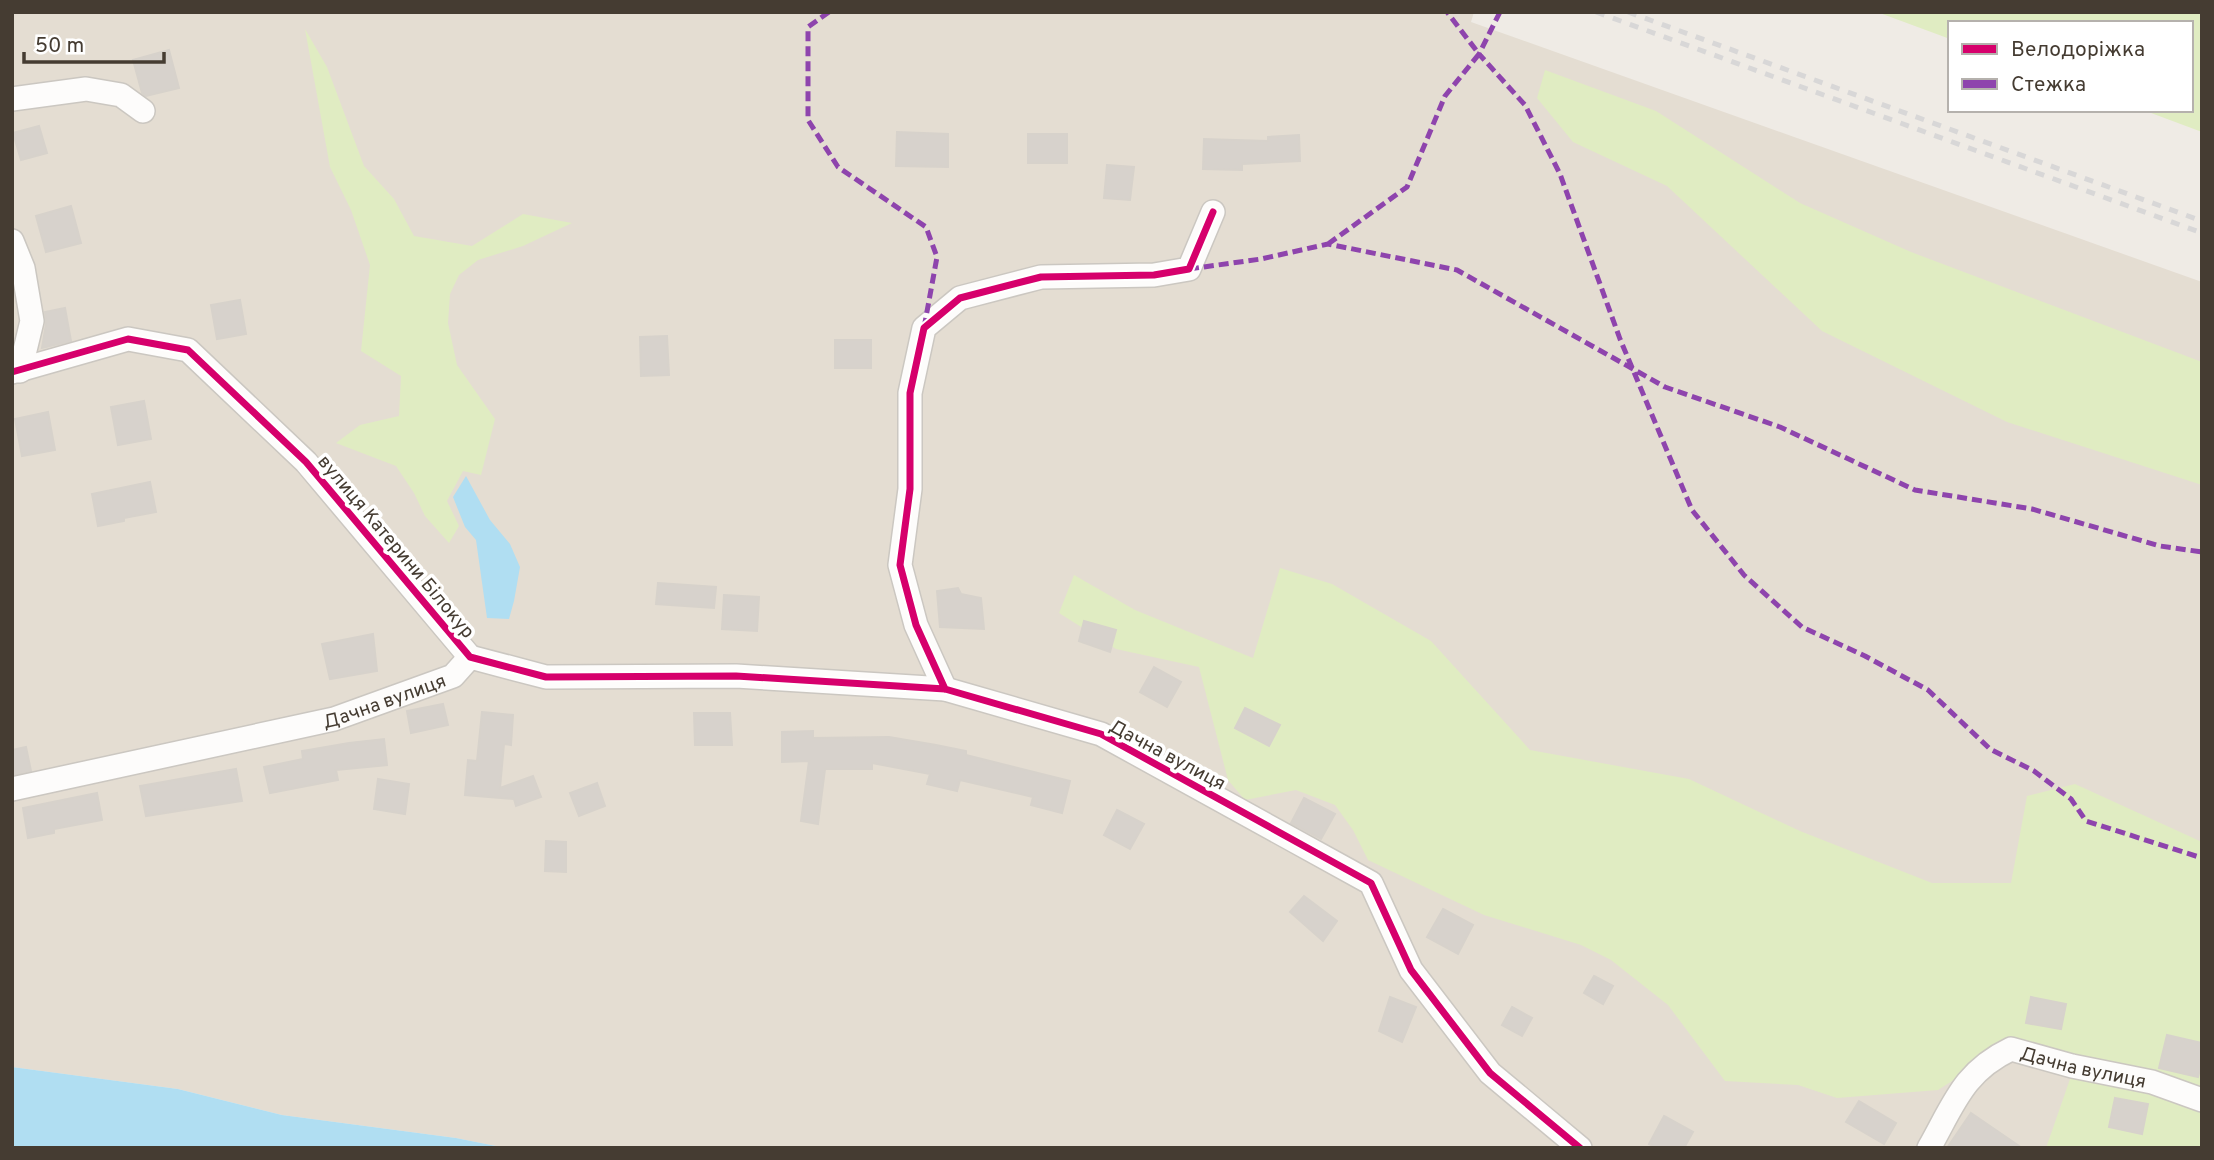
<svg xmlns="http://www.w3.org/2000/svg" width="2214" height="1160" viewBox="0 0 2214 1160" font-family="Overpass,sans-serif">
<rect width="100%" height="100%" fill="#efebe5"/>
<path fill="#e4ddd2" d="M12,12H1474L1471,22L2202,282V1148H506L456,1138L282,1115L178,1089L12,1067Z"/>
<path fill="#e0ecc2" d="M1877,12H2202V132L2143,110H2191V23H1950V39Z
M305,29L327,67L364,166L394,199L414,236L472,246L523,214L572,223L523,246L478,260L459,275L450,294L448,323L457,365L495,419L481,475L463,471L447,501L459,526L449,543L425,516L414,493L396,466L336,443L360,425L399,416L401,376L361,351L370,265L351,210L330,167Z
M1545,70L1656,111L1800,203L1911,252L2202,362V485L2007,422L1822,331L1667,186L1573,142L1537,98Z
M1280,568L1332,584L1431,641L1530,750L1689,779L1800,831L1932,883H2011L2027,796L2075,784L2202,842V1148H2046L2077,1059L1988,1058L1938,1090L1837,1098L1798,1085L1725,1081L1668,1005L1611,960L1581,945L1484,915L1368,860L1353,830L1335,805L1296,790L1245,800L1228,780L1199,667L1116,649L1059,613L1074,575L1135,610L1253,658Z"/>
<path fill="#b0def2" d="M466,476L490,520L510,544L520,567L514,601L509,619L487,618L476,540L465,527L453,497Z
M12,1067L178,1089L282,1115L456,1138L506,1148H12Z"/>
<path fill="#d7d2cc" stroke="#d7d2cb" stroke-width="2" d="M169,50L179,88L146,96L142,93L133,60Z
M39,126L47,153L21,160L13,133Z
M897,132L948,134V167L896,166Z
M1028,134H1067V163H1028Z
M1299,135L1300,161L1242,164V170L1203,169L1204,139L1268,141V137Z
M1107,165L1134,167L1130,200L1104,198Z
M71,206L81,243L46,252L36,216Z
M240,300L246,334L217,339L211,305Z
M65,308L71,341L42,348L46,324L45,312Z
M667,336L669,375L641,376L640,337Z
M835,340H871V368H835Z
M144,401L151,439L118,445L111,407Z
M48,412L55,450L22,456L15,419Z
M150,482L156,512L124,518V521L98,526L92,494Z
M658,583L716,587L714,608L656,604Z
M958,588L961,594L981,598L984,629L940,627L937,591Z
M724,595L759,597L757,631L722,629Z
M1084,621L1116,630L1110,652L1079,641Z
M373,634L377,671L330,679L322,644Z
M1154,667L1181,682L1167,707L1140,692Z
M443,704L448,725L411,733L407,711Z
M1245,708L1280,725L1269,746L1235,728Z
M482,712L513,715L511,745L504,744L500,788L533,776L541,797L516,806L514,799L465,795L468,760L477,761Z
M694,713H730L732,745H695Z
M813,731V738L889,737L936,745L966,751V755L1070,781L1062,813L1031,805L1033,797L960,780L957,791L927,784L930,774L872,763V769H825L818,824L801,821L809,761L782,762V732Z
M384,739L387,765L336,770L338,780L270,793L264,767L303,759L302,751L349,743Z
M26,747L31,771L12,775V750Z
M236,769L242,801L146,816L140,786Z
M378,779L409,784L405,814L374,809Z
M597,783L605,806L579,816L570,793Z
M97,793L102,820L54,829V833L28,838L23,808Z
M1304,798L1335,814L1321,839L1291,823Z
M1117,810L1144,824L1130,849L1104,835Z
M546,841L566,842V872L545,871Z
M1304,896L1337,921L1323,941L1290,912Z
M1443,909L1473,925L1458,954L1427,937Z
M1594,976L1613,986L1603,1004L1584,993Z
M1390,997L1416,1007L1402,1042L1379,1031Z
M2031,997L2066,1004L2061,1029L2026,1023Z
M1512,1007L1532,1018L1522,1036L1502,1025Z
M2167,1035L2202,1043V1061L2198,1077L2159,1068Z
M2115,1098L2148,1104L2142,1134L2109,1127Z
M1859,1101L1896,1123L1884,1144L1846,1122Z
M1971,1113L2022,1148H1947Z
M1664,1116L1693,1132L1684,1148H1657L1649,1144Z"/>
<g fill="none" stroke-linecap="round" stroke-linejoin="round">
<defs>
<g id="street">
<path d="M12,99L86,89L121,95L143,111"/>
<path d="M12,241L23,268L32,321L20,371"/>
<path d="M12,372L128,339L188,350L306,462L470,657"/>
<path d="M470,657L546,677L736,676L945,689L1101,734L1371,883L1411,970L1490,1073L1580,1148"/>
<path d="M945,689L916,625L900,565L910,489V393L924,328L960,298L1041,277L1154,275L1189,269L1213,212"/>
<path id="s1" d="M12,789L334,719L453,676L470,657"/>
<path id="s2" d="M1929,1148C1954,1104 1963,1072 2011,1049L2072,1066L2152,1082L2202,1100"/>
</g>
</defs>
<use href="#street" stroke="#cbc7c1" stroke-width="26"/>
<use href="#street" stroke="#fdfcfb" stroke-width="23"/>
<path stroke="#d8d7d7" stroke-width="5" stroke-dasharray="9 9" stroke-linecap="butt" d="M1596,12L2202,233
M1628,12L2202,221"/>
<path stroke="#8e44ad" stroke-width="5" stroke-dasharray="10 5" stroke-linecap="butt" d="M829,12L808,27V120L838,167L926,227L937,257L924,328
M1500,12L1479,54L1525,105L1560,174L1620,339L1692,510L1744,575L1802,627L1865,656L1928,690L1990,749L2034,771L2071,799L2086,821L2202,858
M1328,244L1407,187L1445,96L1479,54L1447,12
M1189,269L1261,259L1328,244L1457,270L1665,387L1780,427L1915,490L2032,509L2160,546L2202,552"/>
<defs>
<path id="cycleway" d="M12,372L128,339L188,350L306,462L470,657L546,677L736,676L945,689L1101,734L1371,883L1411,970L1490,1073L1580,1148
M945,689L916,625L900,565L910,489V393L924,328L960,298L1041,277L1154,275L1189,269L1213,212"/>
</defs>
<use href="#cycleway" stroke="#fff" stroke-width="11"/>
<use href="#cycleway" stroke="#d6006c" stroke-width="7"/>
</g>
<g text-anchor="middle" stroke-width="7" stroke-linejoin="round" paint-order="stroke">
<g font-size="19" fill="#453c32" stroke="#fff">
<text transform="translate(397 546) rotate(50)" y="7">вулиця Катерини Білокур</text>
<text dy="7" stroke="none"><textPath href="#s1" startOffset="383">Дачна вулиця</textPath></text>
<text transform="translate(1168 754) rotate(28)" y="7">Дачна вулиця</text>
<text dy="7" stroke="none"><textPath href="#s2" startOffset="206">Дачна вулиця</textPath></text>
</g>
</g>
<rect width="2214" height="1160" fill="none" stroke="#453c32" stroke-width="28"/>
<rect x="1948" y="21" width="245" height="91" fill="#ffffff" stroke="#b5b1ad" stroke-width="2"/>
<rect x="1962" y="44" width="35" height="10" fill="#d6006c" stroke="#b5b1ad" stroke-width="2"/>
<text x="2011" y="56" font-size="21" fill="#453c32">Велодоріжка</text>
<rect x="1962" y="79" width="35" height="10" fill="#8e44ad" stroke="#b5b1ad" stroke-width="2"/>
<text x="2011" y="91" font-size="21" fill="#453c32">Стежка</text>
<path d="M24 52v10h140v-10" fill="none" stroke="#453c32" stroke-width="3.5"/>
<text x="35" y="52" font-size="21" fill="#453c32" stroke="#ffffff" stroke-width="5" paint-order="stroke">50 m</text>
</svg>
